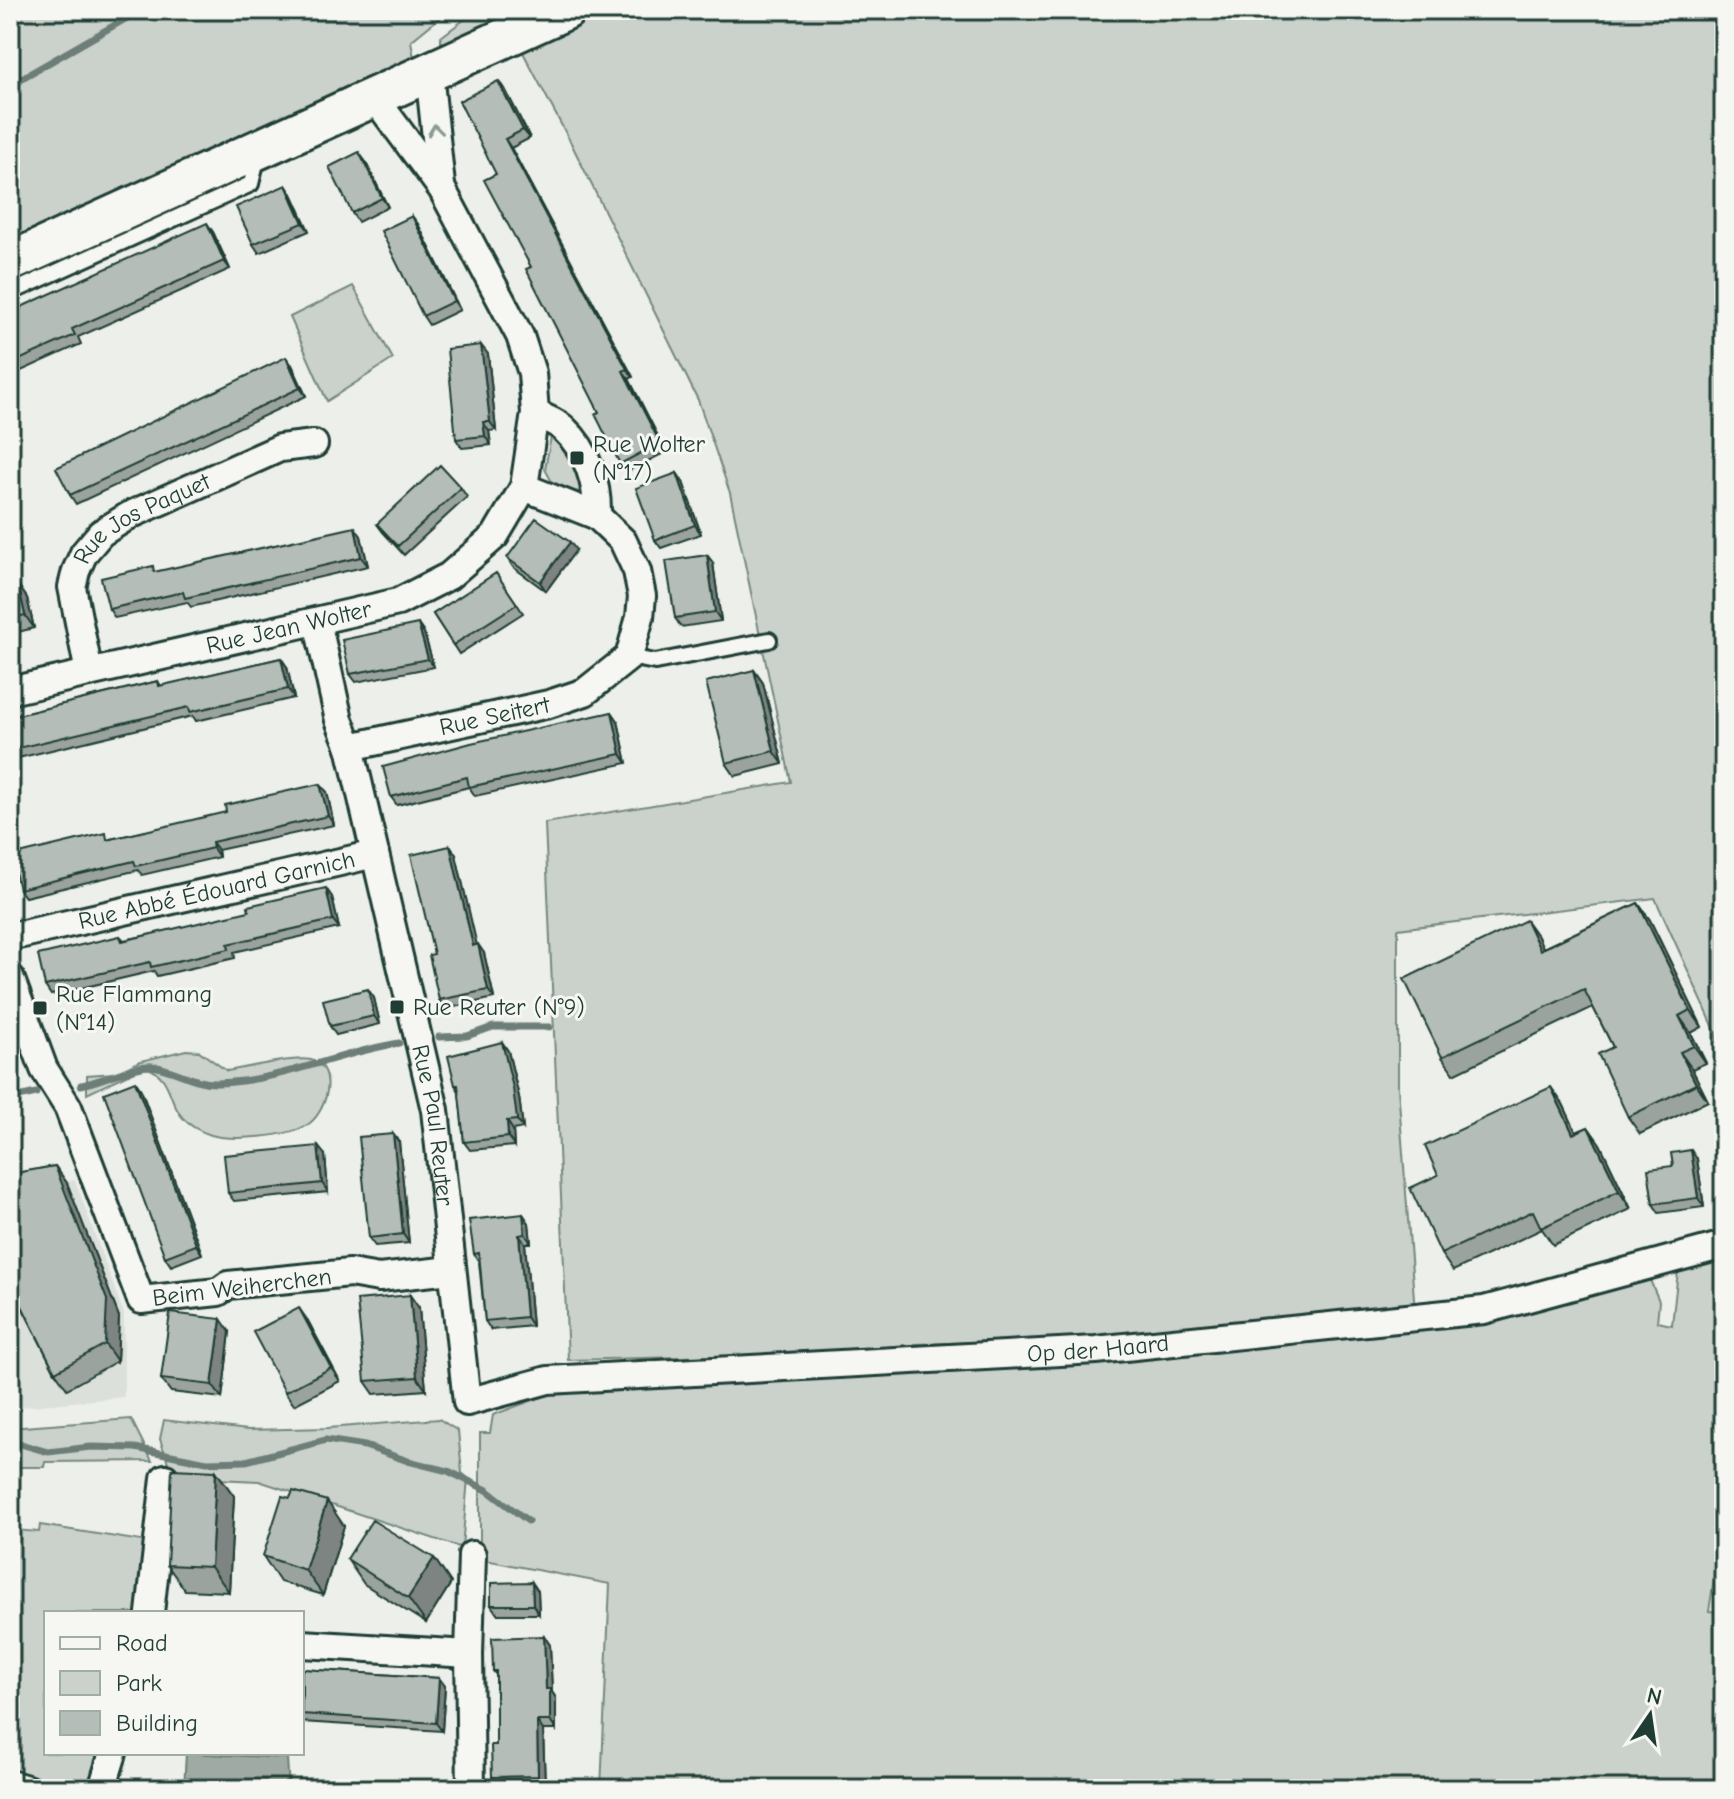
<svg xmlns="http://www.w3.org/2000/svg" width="1734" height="1799" viewBox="0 0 1734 1799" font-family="'Comic Neue',sans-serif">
<rect width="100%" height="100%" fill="#edefea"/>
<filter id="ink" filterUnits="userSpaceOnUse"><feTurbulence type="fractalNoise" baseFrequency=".0125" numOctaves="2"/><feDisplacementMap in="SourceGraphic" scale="16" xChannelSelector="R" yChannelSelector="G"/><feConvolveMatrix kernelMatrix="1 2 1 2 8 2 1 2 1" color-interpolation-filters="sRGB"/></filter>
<g filter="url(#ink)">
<path fill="#dce0db" d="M75,1180L124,1314V1397L10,1408V1192Z"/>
<path fill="#cbd2cc" stroke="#758880" stroke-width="2" d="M10,10H449L411,41L414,58L10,247Z
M477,10H523L441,46V37Z
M590,10H1724V1235L1716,1237L1720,1062L1715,1030L1655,898L1398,929V1087L1415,1312L1127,1338L915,1344L906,1351L568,1360L545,823L791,782L730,493L698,400L571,143L518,43Z
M353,286L393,359L327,401L290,317Z
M555,435H560L584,480L581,489L577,492L552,482L545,469L551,437Z
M186,1050L199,1051L227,1071C246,1068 294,1056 311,1060C340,1067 326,1114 307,1125C287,1137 233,1141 211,1135C160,1119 181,1081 148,1068L137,1070L87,1094V1075L115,1073L141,1061Z
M1724,1255V1515L1709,1611L1724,1612V1789H601L610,1584L480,1559V1433H490L493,1415L558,1391L1078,1359L1170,1357L1498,1320L1650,1280L1659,1301L1657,1322L1672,1325L1678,1271Z
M131,1419L152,1461L45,1462L44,1467H18L17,1471H10V1428Z
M439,1419L458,1431L462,1473L468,1478L462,1548L259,1481L173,1477L160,1439L164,1420L248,1430L328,1428Z
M40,1525L148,1542L137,1613H46V1753H100L89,1789H66L10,1771V1598L14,1530L39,1532Z"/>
<path fill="#9faaa4" stroke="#6c7e77" stroke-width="2" d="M186,1753L287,1758L289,1789H184Z"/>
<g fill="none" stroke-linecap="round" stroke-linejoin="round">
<path stroke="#6c7e77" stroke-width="7" d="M10,85L141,10
M439,1037L467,1036L493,1027H549
M81,1085C100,1082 137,1064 152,1066C175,1069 194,1084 218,1083C280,1081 338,1053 399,1043
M10,1099L36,1093
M10,1441L48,1452L91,1447L135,1448L207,1462L246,1461L326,1440L365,1446L408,1461L448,1471L487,1490L528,1521"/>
<defs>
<path id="lane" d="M10,293L251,184L258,154
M629,657L655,662L769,640"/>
<g id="street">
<path d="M429,72L441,185"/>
<path d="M535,413C544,418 557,422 564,429C588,451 598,485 597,516"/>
<path id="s1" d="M317,621L339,720L350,747L435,1110L467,1402L548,1380L1096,1350L1484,1310L1724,1245"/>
<path id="s2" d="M89,673L72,587L76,571L84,553L101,533L130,515L280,448L314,444"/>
<path id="s3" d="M10,691L398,602L449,576L495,536L524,487L535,413L532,373L520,336L442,189L374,97"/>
<path id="s4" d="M350,747L549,704L585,692L629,657L640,617L642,596L637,571L623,541L597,516L524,487"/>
<path id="s5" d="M10,937L375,854"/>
<path d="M10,977L44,1069L68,1107L141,1300L218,1292L228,1285L350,1273L379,1278L451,1270"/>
<path d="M150,1613L165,1478"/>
<path d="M302,1644L469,1654"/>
<path d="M10,1784L27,1789"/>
<path d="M102,1789L113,1753"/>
<path d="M471,1789L469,1654L472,1555"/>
</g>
<path id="secondary" d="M10,262L566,10"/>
</defs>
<use href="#lane" stroke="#1f3d34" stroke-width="20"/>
<use href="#street" stroke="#1f3d34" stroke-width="32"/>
<use href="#secondary" stroke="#1f3d34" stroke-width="44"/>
<use href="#lane" stroke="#f6f6f2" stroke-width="14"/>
<use href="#street" stroke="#f6f6f2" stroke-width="26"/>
<use href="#secondary" stroke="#f6f6f2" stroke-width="38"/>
</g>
<path fill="#9ba39e" stroke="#1f3d34" stroke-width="2" d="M505,89L530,138L511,148L633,377L629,379L666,452L626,472L620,464L599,412L531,267L496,174Z
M365,161L388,207L358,222L352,213Z
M292,194L309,231L259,253L253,244Z
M412,216L418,224L460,310L429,325L423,316Z
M213,232L230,269L78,337L81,344L10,376V312Z
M488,354L496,430L489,431L491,445L462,448L456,439Z
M292,365L306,396L76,504L70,495Z
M677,473L683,482L701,534L661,548L655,540Z
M461,488L467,497L404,555L383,532L377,524Z
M361,536L368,566L191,607L187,602L115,618L109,609L156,572Z
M576,550L546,591L513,567L507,558Z
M707,555L713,563L721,621L681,627L675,618Z
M496,573L523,613L459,654L433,614Z
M18,585L27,598L34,628L10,634V587Z
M424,633L434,667L356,682L350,674Z
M281,658L287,667L294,698L196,721L193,716L10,760V717L158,681L161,686Z
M754,670L763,683L783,764L735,776L726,763Z
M612,712L618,721L627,763L475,796L469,787L397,805L391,797Z
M327,792L334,825L218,850L219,857L142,875L138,870L25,897L19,889L110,839Z
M450,846L456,855L476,945L484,953L494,998L445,1009L439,1000L434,954Z
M332,897L339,928L234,952L235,958L157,976L154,971L51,995L45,986L120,936L124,940Z
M1638,903L1650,920L1702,1027L1691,1033L1706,1063L1692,1069L1708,1101L1640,1134L1628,1117L1613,1047L1593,1007L1454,1074L1442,1057L1538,937L1543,948Z
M374,998L380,1024L336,1035L330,1026Z
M502,1042L508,1051L519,1097L523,1128L513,1130L514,1146L470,1150L464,1142L459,1091L455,1085Z
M135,1081L141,1090L202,1254L171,1266L165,1257Z
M1563,1104L1576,1132L1588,1127L1600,1144L1631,1209L1553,1245L1542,1229L1453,1271L1441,1254L1438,1175Z
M393,1134L399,1142L409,1243L375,1246L369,1238Z
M325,1155L328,1192L234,1201L228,1193Z
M1697,1159L1704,1207L1659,1213L1653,1204Z
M55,1166L67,1183L119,1317L117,1361L67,1389L55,1372L16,1295L10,1296V1174Z
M523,1214L529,1223L531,1243H525L532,1326L491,1330L485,1321L479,1262L474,1254Z
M419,1308L426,1390L374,1394L365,1381Z
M308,1321L340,1381L294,1405L285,1392Z
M230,1332L222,1398L171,1392L161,1379Z
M216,1471L234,1496L229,1592L185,1590L167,1565Z
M290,1498L344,1526L323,1595L280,1582L263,1556Z
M434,1558L451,1583L426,1623L364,1584L347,1559Z
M538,1591L539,1614H497L491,1605Z
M544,1636L550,1645L552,1692L556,1698V1730H543L545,1785L498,1786L492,1777L496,1745V1675L493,1671Z
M302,1669L439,1678L445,1686L442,1731L302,1722Z"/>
<path fill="#7e8481" stroke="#1f3d34" stroke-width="2" d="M498,81L505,89L530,138L523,130Z
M505,139L511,148L633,377L627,369Z
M359,152L365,161L388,207L382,198Z
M286,185L292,194L309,231L303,223Z
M412,216L418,224L460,310L454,301Z
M207,223L213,232L230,269L224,261Z
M481,345L488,354L496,430L490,422Z
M286,357L292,365L306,396L300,388Z
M623,371L629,379L666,452L660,443Z
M483,422L489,431L491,445L485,436Z
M677,473L683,482L701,534L695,525Z
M355,527L361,536L368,566L361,557Z
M570,542L576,550L546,591L540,582Z
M707,555L713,563L721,621L715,612Z
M18,585L27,598L34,628L25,615Z
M418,624L424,633L434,667L428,659Z
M281,658L287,667L294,698L288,689Z
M754,670L763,683L783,764L774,751Z
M612,712L618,721L627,763L621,754Z
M320,784L327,792L334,825L328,816Z
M212,842L218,850L219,857L213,848Z
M450,846L456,855L479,954L473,946Z
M326,888L332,897L339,928L333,920Z
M1638,903L1650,920L1702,1027L1690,1010Z
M1526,920L1538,937L1552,967L1540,950Z
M478,944L484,953L494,998L488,990Z
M368,989L374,998L380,1024L374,1016Z
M1679,1016L1691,1033L1706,1063L1694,1046Z
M502,1042L508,1051L519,1097L523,1128L517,1120Z
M1680,1052L1692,1069L1708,1101L1696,1084Z
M135,1081L141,1090L202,1254L196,1245Z
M1551,1087L1563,1104L1585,1151L1573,1134Z
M507,1121L513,1130L514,1146L508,1137Z
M1588,1127L1600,1144L1631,1209L1619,1191Z
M393,1134L399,1142L409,1243L403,1234Z
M318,1146L325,1155L328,1192L322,1183Z
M1691,1150L1697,1159L1704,1207L1698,1198Z
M55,1166L67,1183L119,1317L117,1361L105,1344Z
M523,1214L529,1223L531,1243L525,1234Z
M519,1235L525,1243L532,1326L526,1317Z
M410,1295L419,1308L426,1390L417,1377Z
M299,1308L308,1321L340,1381L331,1368Z
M221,1319L230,1332L222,1398L212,1385Z
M216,1471L234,1496L229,1592L211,1567Z
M327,1501L344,1526L323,1595L305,1570Z
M434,1558L451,1583L426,1623L408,1598Z
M532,1582L538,1591L539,1614L533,1605Z
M544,1636L550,1645L552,1692L556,1698V1730L550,1721L546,1689Z
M439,1678L445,1686L442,1731L436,1723Z
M537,1721L543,1730L545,1785L538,1776Z"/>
<path fill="#b4bdb8" stroke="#1f3d34" stroke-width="2" d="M498,81L523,130L505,139L627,369L623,371L660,443L620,464L595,414L599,412L526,269L531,267L484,180L496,174L459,101Z
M359,152L382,198L352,213L329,167Z
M286,185L303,223L253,244L236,207Z
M412,216L454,301L423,316L381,231Z
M207,223L224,261L72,329L75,335L10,364V312Z
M481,345L490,422H483L485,436L456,439L447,349Z
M286,357L300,388L70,495L56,468Z
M440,465L461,488L398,546L377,524Z
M677,473L695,525L655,540L636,488Z
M536,518L570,542L540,582L507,558Z
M355,527L361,557L185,598L183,592L109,609L101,578L153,566L154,572Z
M707,555L715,612L675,618L666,561Z
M496,573L517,604L453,645L433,614Z
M18,585L25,615L10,619V587Z
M418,624L428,659L350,674L342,640Z
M281,658L288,689L190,712L189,707L10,750V717L158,681L159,686Z
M754,670L774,751L726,763L706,682Z
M612,712L621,754L469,787L467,777L391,797L383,767L471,743Z
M320,784L328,816L212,842L213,848L136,866L134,861L19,889L11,856L106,833L107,840L226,812L225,805Z
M450,846L473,946L478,944L488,990L439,1000L429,955L434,954L411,855Z
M326,888L333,920L228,944L229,949L151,967L150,962L45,986L38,955L120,936L122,941L249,911L248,906Z
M1638,903L1690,1010L1679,1016L1694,1046L1680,1052L1696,1084L1628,1117L1598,1054L1613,1047L1584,989L1442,1057L1404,979L1526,920L1540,950Z
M368,989L374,1016L330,1026L323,1000Z
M502,1042L513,1088L517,1120L507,1121L508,1137L464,1142L458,1085H455L448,1056Z
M135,1081L196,1245L165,1257L104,1093Z
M1551,1087L1573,1134L1588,1127L1619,1191L1541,1228L1533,1211L1441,1254L1410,1188L1438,1175L1425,1146Z
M393,1134L403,1234L369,1238L359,1137Z
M318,1146L322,1183L228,1193L224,1155Z
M1691,1150L1698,1198L1653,1204L1648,1169L1673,1166L1671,1153Z
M55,1166L107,1300L105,1344L55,1372L10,1282V1174Z
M523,1214L525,1234L519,1235L526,1317L485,1321L479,1253L474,1254L469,1220Z
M410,1295L417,1377L365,1381L357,1300Z
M299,1308L331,1368L285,1392L253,1332Z
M170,1313L221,1319L212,1385L161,1379Z
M172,1469L216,1471L211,1567L167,1565Z
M293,1491L327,1501L305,1570L263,1556L282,1496L290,1498Z
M372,1520L434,1558L408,1598L347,1559Z
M532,1582L533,1605H491V1583Z
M544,1636L546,1689H550V1721H537L538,1776L492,1777L491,1745H496V1671H493L492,1638Z
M302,1669L439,1678L436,1723L302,1714Z"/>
<defs><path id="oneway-chevron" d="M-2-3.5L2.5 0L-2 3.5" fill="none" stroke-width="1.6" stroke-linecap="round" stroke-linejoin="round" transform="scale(2)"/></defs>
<use stroke="#8a9a93" href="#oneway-chevron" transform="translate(435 130) rotate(-97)"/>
</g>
<g fill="#1f3d34" stroke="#f6f6f2" stroke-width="3">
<rect x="569" y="450" width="16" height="16" rx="4"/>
<rect x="389" y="999" width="16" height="16" rx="4"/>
<rect x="32" y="1000" width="16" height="16" rx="4"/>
</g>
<g text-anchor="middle" stroke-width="6" stroke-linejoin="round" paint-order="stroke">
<g font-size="24" fill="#1f3d34" stroke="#f6f6f2" text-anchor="start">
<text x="593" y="452">Rue Wolter<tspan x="593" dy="28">(N°17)</tspan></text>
<text x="56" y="1002">Rue Flammang<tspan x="56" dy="28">(N°14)</tspan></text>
<text x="413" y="1015">Rue Reuter (N°9)</text>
</g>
<g font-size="24" fill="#1f3d34" stroke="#f6f6f2">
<text dy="8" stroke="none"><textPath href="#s2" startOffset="192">Rue Jos Paquet</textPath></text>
<text dy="8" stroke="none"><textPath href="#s3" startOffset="286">Rue Jean Wolter</textPath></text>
<text dy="8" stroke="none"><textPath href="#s4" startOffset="148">Rue Seitert</textPath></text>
<text dy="8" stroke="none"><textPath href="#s5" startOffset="212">Rue Abbé Édouard Garnich</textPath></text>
<text dy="8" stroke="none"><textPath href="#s1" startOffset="518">Rue Paul Reuter</textPath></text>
<text transform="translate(242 1287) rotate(-7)" y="8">Beim Weiherchen</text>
<text dy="8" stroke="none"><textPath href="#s1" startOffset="1432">Op der Haard</textPath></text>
</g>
</g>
<rect width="1734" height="1799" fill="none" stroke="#f6f6f2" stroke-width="40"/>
<rect x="20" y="20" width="1694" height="1759" fill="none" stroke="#1f3d34" stroke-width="3" filter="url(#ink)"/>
<rect x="44" y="1611" width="260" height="144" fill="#f6f6f2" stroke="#a0aca6" stroke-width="2"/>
<rect x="60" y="1637" width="40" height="12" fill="#f6f6f2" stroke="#a0aca6" stroke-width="2"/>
<text x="116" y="1651" font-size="24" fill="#1f3d34">Road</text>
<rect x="60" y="1671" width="40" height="24" fill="#cbd2cc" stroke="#a0aca6" stroke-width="2"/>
<text x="116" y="1691" font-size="24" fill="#1f3d34">Park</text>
<rect x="60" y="1711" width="40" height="24" fill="#b4bdb8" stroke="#a0aca6" stroke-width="2"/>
<text x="116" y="1731" font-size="24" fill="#1f3d34">Building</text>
<g transform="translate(1650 1715) rotate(13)" stroke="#f6f6f2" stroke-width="6" paint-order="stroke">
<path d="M0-6L14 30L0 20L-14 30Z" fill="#1f3d34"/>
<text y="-12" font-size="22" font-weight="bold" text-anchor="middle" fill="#1f3d34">N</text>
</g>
</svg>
